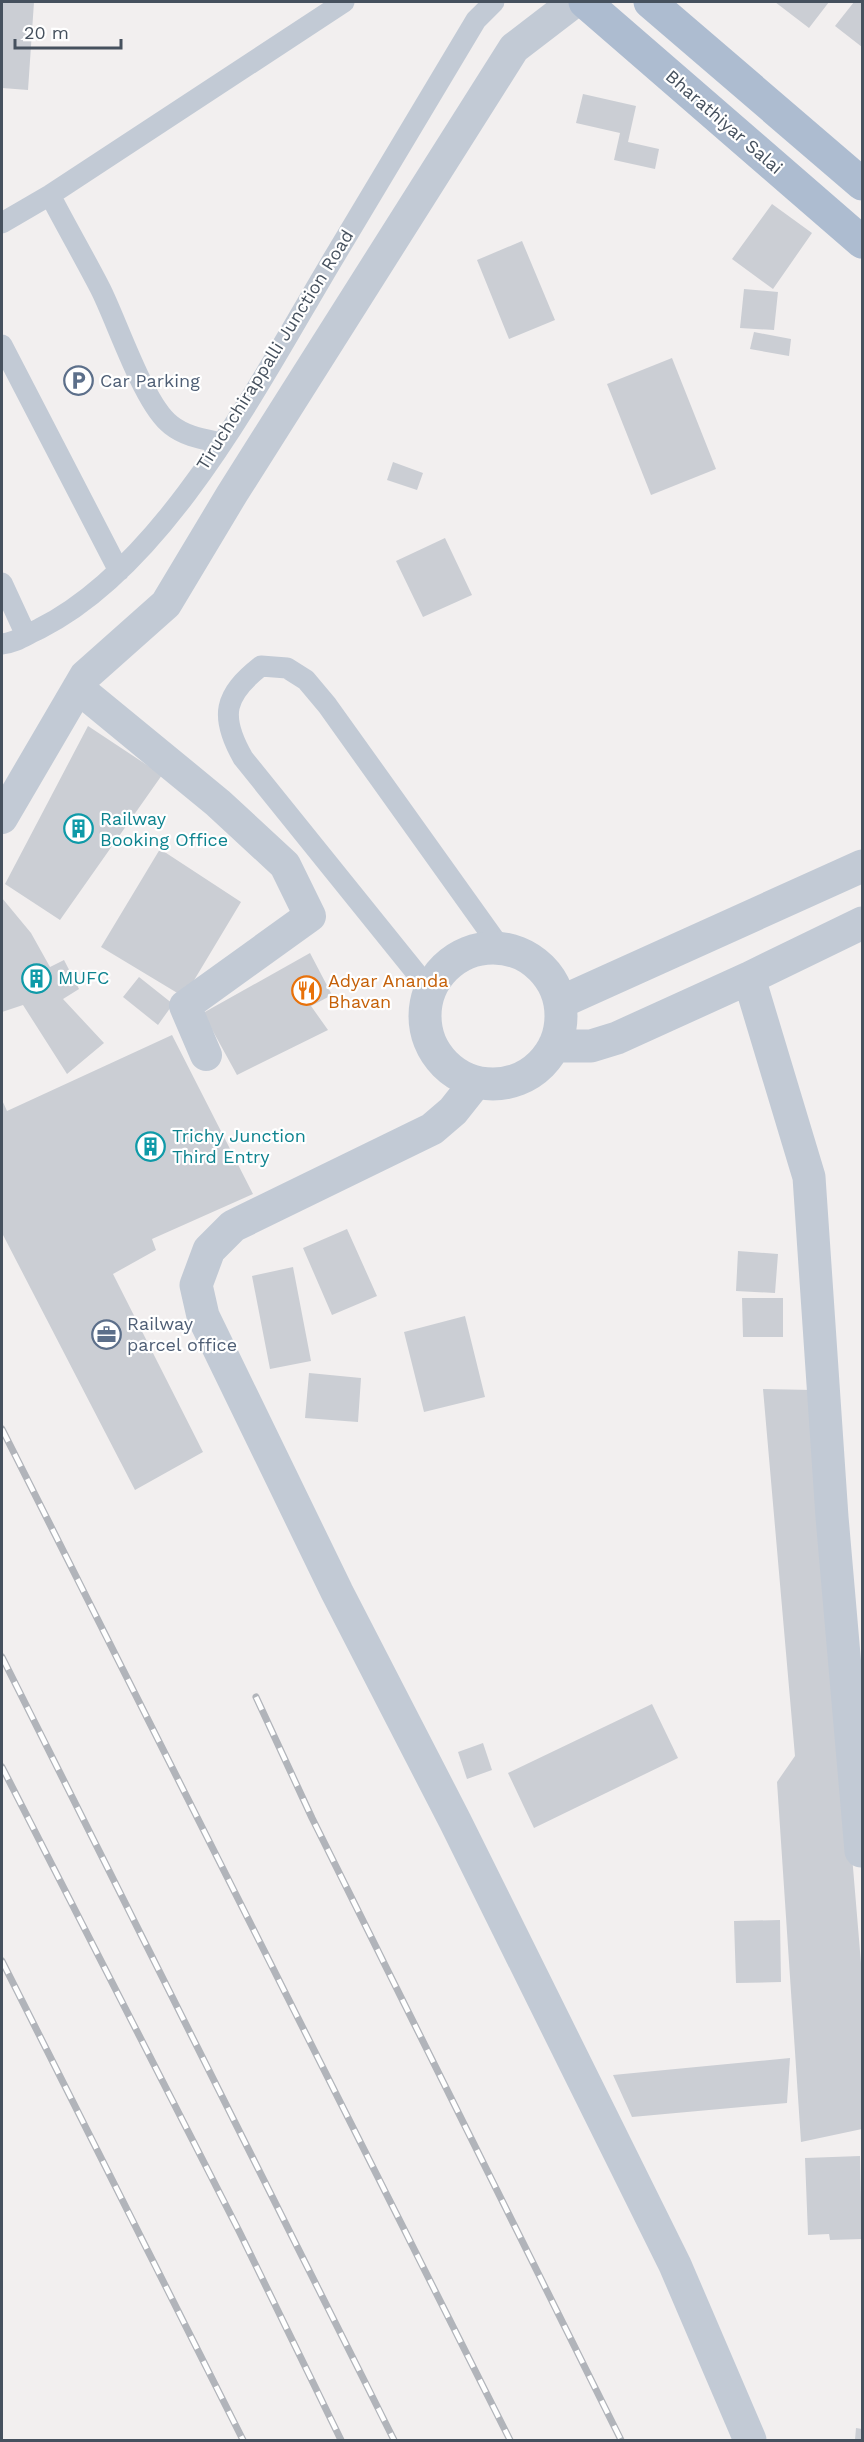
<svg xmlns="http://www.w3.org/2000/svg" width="864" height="2442" viewBox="0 0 864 2442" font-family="'Work Sans',sans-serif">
<rect width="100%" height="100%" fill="#f2efef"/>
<path fill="#cbced4" d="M2,2H34L28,90L2,88Z
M775,2H829L809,28Z
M854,2H862V47L835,26Z
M583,94L636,106L628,142L659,149L655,169L614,160L620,133L576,123Z
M772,204L812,233L773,289L732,259Z
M522,241L555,320L509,339L477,260Z
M744,289L778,292L774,330L740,328Z
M754,332L791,339L789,356L750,349Z
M672,358L716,469L651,495L607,384Z
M393,462L423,473L417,490L387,480Z
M445,538L472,595L423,617L396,561Z
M88,726L162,775L60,920L5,884Z
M160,849L241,902L184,997L101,947Z
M2,898L31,933L50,967L64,960L79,989L63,999L104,1043L67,1074L23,1005L2,1012Z
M310,953L332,995L311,1006L328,1030L237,1075L203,1013Z
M139,977L173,1004L158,1025L123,997Z
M172,1035L253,1194L152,1239L156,1250L113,1274L203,1452L135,1490L2,1233V1100L7,1111Z
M347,1229L377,1296L332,1315L303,1248Z
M738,1251L778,1254L775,1293L736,1291Z
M293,1267L311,1361L270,1369L252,1276Z
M742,1298H783V1337H743Z
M465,1316L485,1397L424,1412L404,1332Z
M309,1373L361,1378L358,1422L305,1418Z
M763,1389L813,1390L862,1975V2129L801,2142L777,1782L795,1756Z
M652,1704L678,1758L534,1828L508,1773Z
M483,1743L492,1770L467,1779L458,1752Z
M780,1920L781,1982L736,1983L734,1921Z
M790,2058L787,2103L632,2117L613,2075Z
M860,2156L862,2239L830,2240L829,2234L808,2235L805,2158Z
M856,2428L862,2429V2440H855Z"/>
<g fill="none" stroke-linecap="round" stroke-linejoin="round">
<path stroke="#c2cad5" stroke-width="21" d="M50,195C66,226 84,257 100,288C117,321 144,405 171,425C186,437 204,439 222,443
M2,223L50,195L344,2
M2,345L119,571
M2,583L26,635
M2,644C15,643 26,635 39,629C169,564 263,375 336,254C383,176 429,98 476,20L494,2
M430,990L243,758C219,716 224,695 261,666L287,668L306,680L327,705L500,947"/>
<path stroke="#c2cad5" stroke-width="32" d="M78,688L218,803L285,865L310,916L185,1006L206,1055
M2,818L85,676L166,604L232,494L514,48L574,2"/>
<path stroke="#c2cad5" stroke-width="33" d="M425 1016a68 68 0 1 1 136 0a68 68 0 1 1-136 0Z
M749,978L809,1177L832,1517L861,1851
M561,1002L862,866
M554,1046H591L617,1038L749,978L862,923
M476,1082L453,1111L432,1129L233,1226L209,1250L196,1285L203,1316L337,1592L455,1821L675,2265L750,2440"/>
<path stroke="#adbcd0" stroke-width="33" d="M585,2L862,242
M650,2L862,184"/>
<defs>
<path id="rail" d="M2,1429L510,2440
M2,1657L394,2440
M256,1697L312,1818L621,2440
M2,1767L239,2231L341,2440
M2,1961L243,2440"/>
</defs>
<use href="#rail" stroke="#b1b4ba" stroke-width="7"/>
<use href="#rail" stroke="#fff" stroke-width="4.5" stroke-dasharray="14" stroke-linecap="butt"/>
</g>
<defs>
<symbol id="parking-ring" viewBox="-11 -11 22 22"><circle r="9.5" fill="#fff" stroke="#5c6f8a" stroke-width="1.5"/><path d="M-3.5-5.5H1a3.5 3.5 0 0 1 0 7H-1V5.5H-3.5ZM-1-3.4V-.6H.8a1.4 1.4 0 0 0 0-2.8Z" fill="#5c6f8a"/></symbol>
<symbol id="building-ring" viewBox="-11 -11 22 22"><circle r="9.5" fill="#fff" stroke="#0f9aa8" stroke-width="1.5"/><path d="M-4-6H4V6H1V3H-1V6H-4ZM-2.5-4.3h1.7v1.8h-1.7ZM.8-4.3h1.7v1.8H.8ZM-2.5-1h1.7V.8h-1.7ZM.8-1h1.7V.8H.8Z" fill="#0f9aa8"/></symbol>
<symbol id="restaurant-ring" viewBox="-11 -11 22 22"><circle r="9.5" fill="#fff" stroke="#e8710a" stroke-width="1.5"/><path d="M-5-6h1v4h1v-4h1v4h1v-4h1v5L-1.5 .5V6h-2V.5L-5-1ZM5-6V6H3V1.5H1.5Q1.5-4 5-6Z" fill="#e8710a"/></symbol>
<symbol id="office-ring" viewBox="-11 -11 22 22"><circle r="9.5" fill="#fff" stroke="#5c6f8a" stroke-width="1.5"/><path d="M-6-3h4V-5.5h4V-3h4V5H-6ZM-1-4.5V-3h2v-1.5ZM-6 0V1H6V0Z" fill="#5c6f8a"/></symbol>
</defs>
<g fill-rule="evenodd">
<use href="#parking-ring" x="62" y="364" width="33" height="33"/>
<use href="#building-ring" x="62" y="812" width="33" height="33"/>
<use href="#building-ring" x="20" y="962" width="33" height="33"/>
<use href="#restaurant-ring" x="290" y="974" width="33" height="33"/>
<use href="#building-ring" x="134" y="1130" width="33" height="33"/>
<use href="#office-ring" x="90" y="1318" width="33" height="33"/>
</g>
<g text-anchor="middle" stroke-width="4.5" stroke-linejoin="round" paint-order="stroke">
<g font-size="18" fill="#46515e" stroke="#fff">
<text transform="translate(724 122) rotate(41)" y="6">Bharathiyar Salai</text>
<text transform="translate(275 350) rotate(-58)" y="6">Tiruchchirappalli Junction Road</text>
</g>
<g font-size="18" fill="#4e5e75" stroke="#fff" text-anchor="start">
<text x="100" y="387">Car Parking</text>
<text x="127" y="1330">Railway<tspan x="127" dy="21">parcel office</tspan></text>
</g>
<g font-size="18" fill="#0d838f" stroke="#fff" text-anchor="start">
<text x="100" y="825">Railway<tspan x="100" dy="21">Booking Office</tspan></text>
<text x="58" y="984">MUFC</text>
<text x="172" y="1142">Trichy Junction<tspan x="172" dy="21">Third Entry</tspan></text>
</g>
<g font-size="18" fill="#c56008" stroke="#fff" text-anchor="start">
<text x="328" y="987">Adyar Ananda<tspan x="328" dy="21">Bhavan</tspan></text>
</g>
</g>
<rect width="864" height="2442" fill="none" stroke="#46515e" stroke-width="6"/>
<path d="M15 39v9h106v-9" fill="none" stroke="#46515e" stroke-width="3"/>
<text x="24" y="39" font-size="18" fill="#46515e" stroke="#ffffff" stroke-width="4.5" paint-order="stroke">20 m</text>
</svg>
